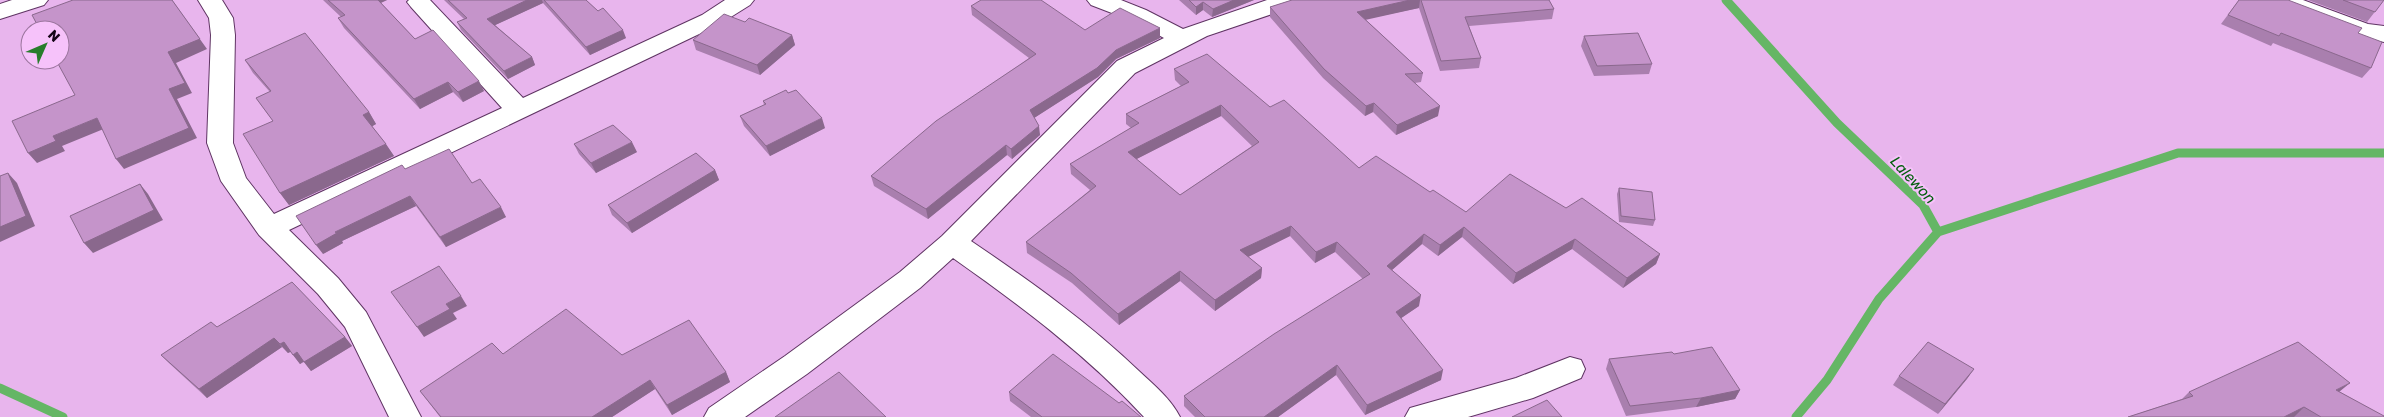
<svg xmlns="http://www.w3.org/2000/svg" width="2384" height="417" viewBox="0 0 2384 417" font-family="Rubik,sans-serif">
<rect width="100%" height="100%" fill="#e8b5ed"/>
<g fill="none" stroke-linecap="round" stroke-linejoin="round">
<path stroke="#65b665" stroke-width="9" d="M1726,0L1837,123L1923,205L1938,232
M1938,232L2178,153H2384
M0,388L63,417
M1796,417L1827,380L1879,299L1938,232"/>
<defs>
<path id="street" d="M12,0H48L44,5L0,19V4Z
M198,0H222L233,18L235,35L233,143L246,178L274,214L502,108L411,7L407,2L409,0H430L523,98L702,15L725,0H754L750,5L718,25L289,230L338,278L366,312L421,417H389L345,327L318,294L259,235L221,181L207,143L211,35L209,18Z
M1087,0H1121L1146,10L1183,29L1267,0H1303L1299,5L1207,36L1135,73L971,241C1030,281 1088,322 1140,372C1154,385 1171,399 1180,417H1144C1088,356 1021,306 953,258L920,288L807,374L745,417H704L709,408L785,356L900,272L942,236L1117,61L1164,38L1130,20L1091,5Z
M2269,0H2303L2368,24L2384,26V42L2355,36L2273,5Z
M1570,357L1581,360L1585,369L1581,378L1533,398L1468,417H1405L1410,408L1516,378Z"/>
</defs>
<use href="#street" stroke="#5f3463" stroke-width="2"/>
<use href="#street" fill="#fff" fill-rule="evenodd"/>
</g>
<path fill="#a97fae" fill-rule="evenodd" d="M323,0H387L381,3L415,39L484,91L463,102L453,92L420,109L344,28L338,18L341,17Z
M444,0H586L626,38L590,55L543,3L495,25L532,57L535,65L508,79L461,30L457,22L464,19Z
M1179,0H1254L1212,17L1203,10L1196,15Z
M1292,0H1549L1554,9L1552,19L1469,26L1481,58L1479,68L1440,71L1419,8L1365,19L1423,73L1421,82L1415,83L1438,116L1396,135L1373,112L1365,116L1323,78L1270,17V7Z
M2239,0L2358,33L2371,68L2362,78L2273,43L2271,46L2221,24Z
M2308,0H2384L2367,22Z
M971,6L1085,30L1160,28V38L1116,59L1098,77L1034,118L1040,135L1012,159L1007,155L928,219L874,186L871,176L1029,58L972,15Z
M792,35L795,45L760,75L696,50L693,40Z
M1584,36L1652,64L1649,74L1594,76L1581,46Z
M245,60L369,112L376,124L372,126L394,156L289,205L280,193L273,121L256,98L270,92L253,73Z
M1174,69L1270,107L1359,168L1430,192L1466,212L1566,208L1660,254L1656,264L1623,288L1572,249L1513,284L1462,237L1438,256L1422,244L1392,270L1419,306L1401,318L1441,380L1365,415L1336,375L1278,417H1195L1184,406V396L1363,279L1335,252L1315,263L1290,236L1248,257L1262,268L1261,278L1215,311L1180,281L1119,325L1072,283L1027,253L1026,242L1090,190L1071,174L1070,164L1131,128L1126,124V114L1181,86L1175,80ZM1221,116L1252,146L1180,195L1136,159Z
M763,101L825,128L770,156L744,126L740,116L764,105Z
M574,144L637,152L596,173L579,154Z
M405,169L472,183L506,217L446,247L416,206L342,241L343,243L323,254Z
M715,170L719,180L632,233L612,215L608,205Z
M1619,188L1655,220L1653,226L1619,222L1617,194Z
M217,327L345,337L352,346L311,371L304,362L300,364L291,352L288,353L282,347L207,398L170,364L161,355Z
M503,354L622,355L726,372L730,382L672,415L655,389L612,417H440L420,391Z
M1674,354L1740,390L1735,399L1696,407L1626,416L1606,369L1609,359Z
M1974,369L1938,414L1893,385L1899,376Z
M1009,392L1119,403L1141,417H1031L1010,401Z
M2189,392H2340L2384,417H2128L2182,399Z"/>
<path fill="#8a688d" d="M172,0L207,49L176,63L192,93L177,99L197,138L124,169L116,159L169,89L168,52Z
M375,0H387L378,4Z
M527,0H542L543,3L491,27L487,19Z
M1234,0H1254L1212,17L1213,9Z
M1410,0H1420L1419,8L1356,22L1357,12Z
M1203,2V10L1196,15V7Z
M1160,28V38L1116,59L1098,77L1031,120L1030,110L1116,50Z
M623,30L626,38L590,55L586,47Z
M792,35L795,45L760,75L757,65Z
M532,57L535,65L508,79L504,71Z
M479,81L484,91L463,102L458,92Z
M448,82L453,92L420,109L414,99Z
M1374,103L1373,112L1365,116L1366,106Z
M1221,105V116L1129,163L1128,152Z
M1440,106L1438,116L1396,135L1397,125Z
M369,112L376,124L371,127L363,115Z
M97,118L106,128L62,146L65,151L37,163L28,153L53,136Z
M822,118L825,128L770,156L766,146Z
M1039,126L1040,135L1012,159L1011,149Z
M632,142L637,152L596,173L591,163Z
M386,144L394,156L289,205L280,193Z
M1006,145L1007,155L928,219L926,209Z
M715,170L719,180L632,233L627,223Z
M8,173L17,183L35,226L0,242V227Z
M140,184L148,194L163,220L93,253L84,243Z
M410,196L416,206L342,241L343,243L323,254L316,245L335,232Z
M501,207L506,217L446,247L440,237Z
M1291,226L1290,236L1240,261V250Z
M1464,227L1462,237L1438,256L1440,245Z
M1424,234L1422,244L1385,276L1387,266Z
M1575,239L1572,249L1513,284L1516,273Z
M1337,242L1335,252L1315,263L1316,252Z
M1660,254L1656,264L1623,288L1627,278Z
M1262,268L1261,278L1215,311V300Z
M1180,271V281L1119,325L1118,314Z
M1421,295L1419,306L1394,323L1396,312Z
M461,296L467,306L453,313L457,319L424,337L417,327L446,304Z
M345,337L352,346L311,371L304,362Z
M274,338L282,347L207,398L199,389Z
M284,342L291,351L288,353L280,344Z
M297,352L304,361L300,364L293,355Z
M1337,365L1336,375L1278,417H1264Z
M1974,369L1967,379L1938,414L1945,404Z
M1443,370L1441,380L1365,415L1367,405Z
M726,372L730,382L672,415L667,405Z
M650,380L655,389L612,417H592Z
M2350,383L2339,392L2336,390Z
M1740,390L1735,399L1696,407L1701,398Z
M2304,407L2294,417H2284Z"/>
<path fill="#c594ca" stroke="#8a688d" fill-rule="evenodd" d="M73,0H172L200,39L168,52L185,83L169,89L189,128L116,159L97,118L53,136L56,141L28,153L12,121L75,95L56,60H60V30H40L32,15Z
M328,0H378L415,39L433,30L479,81L458,92L448,82L414,99L338,18L345,15Z
M448,0H527L487,19L532,57L504,71L457,22L467,18Z
M544,0H586L598,11L603,8L623,30L586,47Z
M981,0H1041L1085,30L1120,8L1160,28L1116,50L1097,68L1030,110L1039,126L1011,149L1006,145L926,209L871,176L936,121L1036,54L971,6Z
M1189,0H1234L1213,9L1203,2L1196,7Z
M1292,0H1410L1357,12L1423,73L1405,74L1440,106L1397,125L1374,103L1366,106L1324,69L1270,7Z
M1421,0H1549L1554,9L1465,17L1481,58L1441,61Z
M2239,0H2288L2362,28L2358,33L2382,42L2371,68L2281,33L2279,36L2228,15Z
M2343,0H2384L2375,12Z
M724,14L745,22L749,18L792,35L757,65L693,40Z
M305,33L369,112L363,115L386,144L280,193L243,134L273,121L256,98L271,91L245,60Z
M1638,33L1652,64L1597,66L1584,36Z
M1207,54L1270,107L1284,100L1359,168L1376,156L1430,192L1433,190L1466,212L1510,174L1566,208L1582,198L1660,254L1627,278L1575,239L1516,273L1464,227L1440,245L1424,234L1387,266L1421,295L1396,312L1443,370L1367,405L1337,365L1264,417H1205L1184,396L1274,334L1370,274L1337,242L1316,252L1291,226L1240,250L1262,268L1215,300L1180,271L1118,314L1071,273L1026,242L1096,186L1070,164L1139,123L1126,114L1189,82L1174,69ZM1221,105L1259,142L1180,195L1128,152Z
M786,90L788,93L796,90L822,118L766,146L740,116L766,104L763,101Z
M613,125L632,142L591,163L574,144Z
M449,149L472,183L480,179L501,207L440,237L410,196L335,232L337,233L316,245L296,216L402,165L405,169Z
M696,153L715,170L627,223L608,205Z
M8,173L26,216L0,227V176Z
M140,184L154,210L84,243L70,216Z
M1619,188L1652,192L1655,220L1621,216Z
M439,266L461,296L446,304L450,309L417,327L391,292Z
M292,282L345,337L304,362L297,352L293,355L284,342L280,344L274,338L199,389L161,355L211,322L217,327Z
M566,309L622,355L689,320L726,372L667,405L650,380L592,417H441L420,391L492,343L503,354Z
M1928,342L1974,369L1945,404L1899,376Z
M2298,342L2350,383L2336,390L2384,416V417H2321L2304,407L2284,417H2128L2193,396L2189,392Z
M1712,347L1740,390L1701,398L1630,406L1609,359L1672,352L1674,354Z
M1053,354L1119,403L1122,401L1141,417H1042L1009,392Z
M839,372L886,417H775Z
M1547,400L1562,417H1512Z"/>
<g text-anchor="middle" stroke-width="4" stroke-linejoin="round" paint-order="stroke">
<g font-size="15" font-style="italic" fill="#035f0e" stroke="#f6c2fa">
<text transform="translate(1913 180) rotate(47)" y="5">Lalewon</text>
</g>
</g>
<g transform="translate(45 45) rotate(45)"><circle r="24" fill="#f6c2fa" stroke="#9c769f"/>
<path d="M0-4L9 19L0 12L-9 19Z" fill="#277d2b"/>
<text y="-8" font-size="14" font-weight="bold" text-anchor="middle" fill="#150517">N</text>
</g>
</svg>
